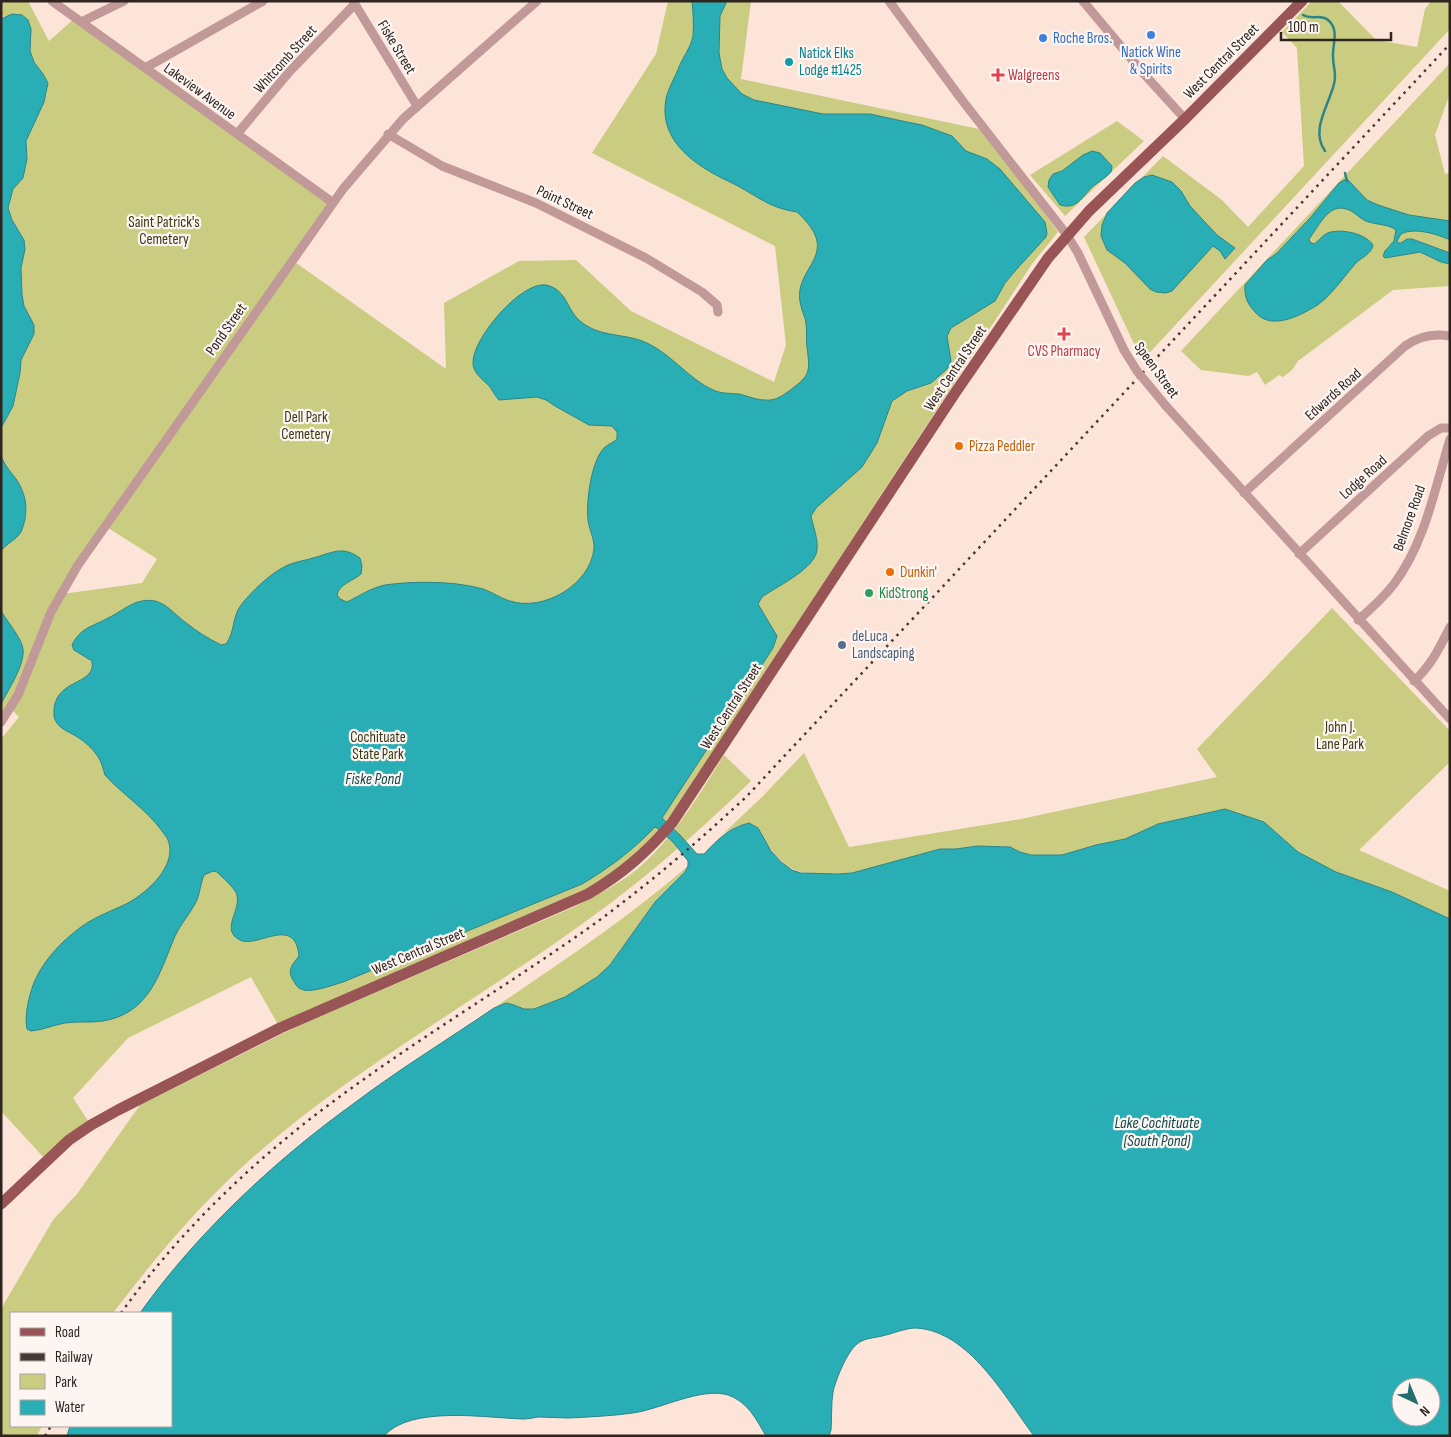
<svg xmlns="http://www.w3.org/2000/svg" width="1451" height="1437" viewBox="0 0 1451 1437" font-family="'Sofia Sans Condensed',sans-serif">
<rect width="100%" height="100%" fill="#fde4d8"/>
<path fill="#c9cc81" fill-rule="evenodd" d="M1,1H28L49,41L75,18L332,202L292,260L446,369L444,303L519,261L576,260L631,311L774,382L786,345L775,246L592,153L656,54L668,1H751L741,79L979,129L1028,191L1058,232L1032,264L693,782L665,831L604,884L280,1028L251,977L128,1038L73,1098L91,1125L46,1160L1,1111V739L19,717L10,708L1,722V704L9,688L10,626L1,611V551L6,545L20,534L1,455V428L13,406L20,373L21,360L34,334V325L24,306L22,295L21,268L24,240L12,220L8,208L13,189L23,178L27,159L26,141L47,92L43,74L34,62L30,51V41L5,16L1,19ZM105,526L157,559L142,583L62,594Z
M1312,1H1338L1376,40L1417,47L1425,9L1431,1H1450V29L1142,361L1084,237L1163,156L1222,200L1248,227L1304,166L1297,48L1282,32Z
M1450,63V93L1435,135L1445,174L1450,173V286L1393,290L1298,361L1292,370L1283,377L1279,375L1265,385L1257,372L1249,376L1201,370L1181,351Z
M1117,121L1144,141L1065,216L1030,175Z
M1332,608L1450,731V762L1359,850L1450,891V919L1392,892L1336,872L1298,852L1264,822L1225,809L1158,824L1125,839L1096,845L1062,855H1031L1020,852L1010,847L977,846L956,849H940L852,873C800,876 784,877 758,828L738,826L723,834L763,796L804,753L849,847L1021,819L1217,777L1197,749Z
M724,755L751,781C692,839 629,892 561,939C458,1011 348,1074 253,1157C200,1204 155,1258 113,1313H11V1426H42L37,1436H1V1309L53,1220L77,1194L140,1105L296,1027L574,907C598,894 624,882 643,864C677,833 700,793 724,755Z
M688,866L685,872L655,902L610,965L597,977L565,997L534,1009H524L514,1005L506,1003L494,1008C560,963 627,919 688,866Z"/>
<path fill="#2aaeb5" stroke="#2c8588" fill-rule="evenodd" d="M692,1H727L720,16L719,53L722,69L727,78L742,94L754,100L823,114H870L907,122L922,125L952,136L966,151L987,159L1000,169L1045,222L1047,233L1046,237L1015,271L1005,283L995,301L951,328L947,336L951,361L947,369L931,383L907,391L892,401L877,443L862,467L816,508L811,516C813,527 820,543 816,554C810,571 776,587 762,597L758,604L777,636L773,648L662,818L680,835L697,854H704C718,839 729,828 749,823L758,828L771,851L781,862L792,870L801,873L838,874L852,873L940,849H956L977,846L1010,847L1020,852L1031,855H1062L1096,845L1125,839L1158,824L1225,809L1264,822L1298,852L1336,872L1392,892L1450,919V1436H1034C1005,1397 969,1331 916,1328C905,1328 892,1334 882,1336C874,1338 864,1338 857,1344C847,1352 836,1379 833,1392C831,1404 832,1418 831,1430L829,1436H766C756,1419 748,1402 728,1395C701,1387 661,1409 633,1413C611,1416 590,1417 568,1418C558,1418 548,1417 538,1417C533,1418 528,1419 523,1419C487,1418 411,1405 384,1436H67L70,1426H171V1313H140C196,1234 274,1161 353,1104C398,1070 447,1040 494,1008L506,1003L514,1005L524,1009H534L565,997L597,977L610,965L655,902L685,872L688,866V861L673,842L657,828L655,827C633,850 609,868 582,884L343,982C333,985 309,994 301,989C297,988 295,983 293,980C287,970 292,965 299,956C295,914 257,949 240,940C220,930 241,911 237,895C235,888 223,878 217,872L213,871L204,875C200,885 200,895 195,904C189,915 180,925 175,936C159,974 150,1013 103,1021C90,1023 77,1021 65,1023C53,1025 43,1030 31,1031L27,1029C25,1018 27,1006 30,995C37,967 58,944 81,927C96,916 112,911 128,903C148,892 178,865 168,840C167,837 164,834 162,831C145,808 123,795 105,775C103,768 101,760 96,754C92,748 85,742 79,738C71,732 56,729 54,716C51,677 97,687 92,661L74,650L72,645C81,627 92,627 108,618C119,613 130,603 142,601C163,597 171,612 185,622C196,631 209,639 221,645L226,644C235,632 232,617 241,605C251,592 270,574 284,567C293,562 303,561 313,558C332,553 342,545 360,558L362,566L361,574C353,581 339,584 337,595L340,599L347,602C359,596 371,588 385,585C411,581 453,581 479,588C490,590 499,598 510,601C543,612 590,585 594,549C595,540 589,529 588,520C586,502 591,460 605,447C609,444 614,442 617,439V432L612,426L589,425L555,406L546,400L537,397L499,400C495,396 493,391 490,387C484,380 473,374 473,363C472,339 521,281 546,285C562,288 566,302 573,313C577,319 582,323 587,326C604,337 631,334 649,344C673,356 689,379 713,390C722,394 730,393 739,394C748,396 756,400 765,400C774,401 781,397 789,391C811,375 810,372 807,347C806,339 807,331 806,324C806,318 802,312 801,306C790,266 846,257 797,212C767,208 754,193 728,181C696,166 658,141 666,99C668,89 675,77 679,67C683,57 691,47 693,36C694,25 693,12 692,1ZM1401,1387H1431V1417H1401Z
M12,14L22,15L28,20L31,29L30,51L34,62L43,74L48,83L44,102L26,141L27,159L23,178L13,189L8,208L12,220L24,240L25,249L21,268L22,295L24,306L34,325V334L21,360L20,373L13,406L1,428V19Z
M1092,151L1100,153L1112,166L1111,172C1106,178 1098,182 1092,187C1082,197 1077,210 1060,205L1048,187L1049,180L1053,174L1062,171L1083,155Z
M1152,175L1172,182L1181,191L1190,206L1217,235L1235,248L1225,259L1220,251L1213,246L1172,291L1166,293L1156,292L1150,289L1125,263L1107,250L1101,236L1102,225L1107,213L1135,183L1144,177Z
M1344,180H1348L1367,200L1378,205L1409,215L1450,221V240C1437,234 1414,227 1401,234L1397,241L1398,243H1401L1407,239H1412L1450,253V264L1441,262L1420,252L1385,258L1383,256L1385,251L1394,241L1396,230C1389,224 1376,225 1366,221C1359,218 1354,211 1346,209C1328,203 1318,228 1309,239L1310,242L1314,244C1320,240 1324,233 1331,232C1344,229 1366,234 1373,245C1371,255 1361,257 1355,264C1344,277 1332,294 1319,304C1302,315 1272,331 1256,313C1248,305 1244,297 1245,285L1267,260L1276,254L1310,218L1339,183Z
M1,455C4,465 10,471 16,479C27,495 29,513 21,532C17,539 6,544 1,551Z
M1,611C7,621 22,639 23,649C25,665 8,690 1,704Z"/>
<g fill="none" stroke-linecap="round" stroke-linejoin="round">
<path stroke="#2c8588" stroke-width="2.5" d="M1303,15C1311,20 1321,14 1328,20C1340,30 1332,45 1333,57C1333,67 1337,74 1334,84C1329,105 1310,130 1325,151
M1345,173L1347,181"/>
<path stroke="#c19998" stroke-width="9" d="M52,1L332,202
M353,1L417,106
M889,1L962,100L1067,235L1078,253L1124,350
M1083,1L1144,74L1185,119
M81,22L124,1
M145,68L263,1
M237,134L290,71L355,4
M388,134L442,166L536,203L646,258L702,292L717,305L718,312
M1166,406L1450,719
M1244,493L1405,346C1419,336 1433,333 1450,336
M1299,554L1428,436L1441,428H1450
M1358,620C1371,609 1383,598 1394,584C1425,543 1435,488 1450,439
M1414,681C1431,666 1440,647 1450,627
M1,722L18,695L51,612L78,565L343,189L403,119L537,1"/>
<path stroke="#995455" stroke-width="11" d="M1,1204L69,1140L91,1125L118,1110L280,1028L588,894C622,874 646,853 672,823L955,393L1048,258L1089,211L1185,119L1302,1"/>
<path stroke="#473a35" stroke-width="2.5" stroke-dasharray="2.5 5" stroke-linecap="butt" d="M121,1313C181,1229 258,1156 342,1095C422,1036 508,985 590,927C645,887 697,843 747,796L1450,44
M45,1436L51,1426"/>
<path stroke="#c19998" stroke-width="9" d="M1124,350L1137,371L1166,406"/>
</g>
<g fill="#3f7fe0" stroke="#fcf5f2" stroke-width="2">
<circle cx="1151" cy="35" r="5"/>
<circle cx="1043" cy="38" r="5"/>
</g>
<circle fill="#0f9aa8" stroke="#fcf5f2" stroke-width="2" cx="789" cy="62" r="5"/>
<g fill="#e0444e" stroke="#fcf5f2" stroke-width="2">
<path d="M995.5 67.5h5v5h5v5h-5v5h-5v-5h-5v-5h5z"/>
<path d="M1061.5 326.5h5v5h5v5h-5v5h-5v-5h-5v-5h5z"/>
</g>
<g fill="#e8710a" stroke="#fcf5f2" stroke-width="2">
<circle cx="959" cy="446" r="5"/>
<circle cx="890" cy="572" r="5"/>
</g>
<circle fill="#2e9e5b" stroke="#fcf5f2" stroke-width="2" cx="869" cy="593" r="5"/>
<circle fill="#5c6f8a" stroke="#fcf5f2" stroke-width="2" cx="842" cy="645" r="5"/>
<g text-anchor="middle" stroke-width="4.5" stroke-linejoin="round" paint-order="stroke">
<g font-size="15" fill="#366cbe" stroke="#fcf5f2" text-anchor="start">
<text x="1053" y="43">Roche Bros.</text>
<text x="1151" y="57" text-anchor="middle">Natick Wine<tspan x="1151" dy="17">&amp; Spirits</tspan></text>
</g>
<g font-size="15" fill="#2f241f" stroke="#fcf5f2">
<text transform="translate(397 47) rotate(59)" y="5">Fiske Street</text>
<text transform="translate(285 59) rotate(-48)" y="5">Whitcomb Street</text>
<text transform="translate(1221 61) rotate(-45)" y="5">West Central Street</text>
<text transform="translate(200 91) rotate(36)" y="5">Lakeview Avenue</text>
<text transform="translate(565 202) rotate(25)" y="5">Point Street</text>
<text transform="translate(226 329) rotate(-55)" y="5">Pond Street</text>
<text transform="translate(955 368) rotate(-56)" y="5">West Central Street</text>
<text transform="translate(1157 370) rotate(54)" y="5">Speen Street</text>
<text transform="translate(1333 394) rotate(-42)" y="5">Edwards Road</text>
<text transform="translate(1363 477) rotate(-42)" y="5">Lodge Road</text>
<text transform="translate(1409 518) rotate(-70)" y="5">Belmore Road</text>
<text transform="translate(731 706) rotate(-57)" y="5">West Central Street</text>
<text transform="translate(418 951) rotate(-23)" y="5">West Central Street</text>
</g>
<g font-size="15" fill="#0d838f" stroke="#fcf5f2" text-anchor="start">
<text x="799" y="58">Natick Elks<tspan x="799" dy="17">Lodge #1425</tspan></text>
</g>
<g font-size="15" fill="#be3a42" stroke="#fcf5f2" text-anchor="start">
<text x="1008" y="80">Walgreens</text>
<text x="1064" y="356" text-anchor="middle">CVS Pharmacy</text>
</g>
<g font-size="15" fill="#383914" stroke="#fcf5f2">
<text x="164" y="227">Saint Patrick's<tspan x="164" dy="17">Cemetery</tspan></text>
<text x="306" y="422">Dell Park<tspan x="306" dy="17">Cemetery</tspan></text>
<text x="1340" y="732">John J.<tspan x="1340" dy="17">Lane Park</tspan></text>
<text x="378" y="742">Cochituate<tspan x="378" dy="17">State Park</tspan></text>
</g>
<g font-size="15" fill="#c56008" stroke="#fcf5f2" text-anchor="start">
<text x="969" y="451">Pizza Peddler</text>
<text x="900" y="577">Dunkin'</text>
</g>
<g font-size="15" fill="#27864d" stroke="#fcf5f2" text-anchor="start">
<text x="879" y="598">KidStrong</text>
</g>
<g font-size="15" fill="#4e5e75" stroke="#fcf5f2" text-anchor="start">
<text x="852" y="641">deLuca<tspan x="852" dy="17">Landscaping</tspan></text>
</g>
<g font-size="16" font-style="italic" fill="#11484b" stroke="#fcf5f2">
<text x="373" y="784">Fiske Pond</text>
<text x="1157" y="1128">Lake Cochituate<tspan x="1157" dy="18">(South Pond)</tspan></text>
</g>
</g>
<rect width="1451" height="1437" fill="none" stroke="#2f241f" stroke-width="5"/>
<rect x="10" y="1312" width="162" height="115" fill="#fcf5f2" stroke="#aaa19e"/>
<rect x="20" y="1328" width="25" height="8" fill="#995455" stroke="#aaa19e"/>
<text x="55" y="1337" font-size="15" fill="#2f241f">Road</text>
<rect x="20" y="1353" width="25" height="8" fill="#473a35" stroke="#aaa19e"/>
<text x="55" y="1362" font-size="15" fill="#2f241f">Railway</text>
<rect x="20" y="1374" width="25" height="15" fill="#c9cc81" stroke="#aaa19e"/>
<text x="55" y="1387" font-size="15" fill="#2f241f">Park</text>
<rect x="20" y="1400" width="25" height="15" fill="#2aaeb5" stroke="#aaa19e"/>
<text x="55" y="1412" font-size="15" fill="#2f241f">Water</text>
<g transform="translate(1416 1402) rotate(136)"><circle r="24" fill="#fcf5f2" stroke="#aaa19e"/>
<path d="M0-4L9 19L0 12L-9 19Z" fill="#236e6f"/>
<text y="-8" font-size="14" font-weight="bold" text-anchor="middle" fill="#2f241f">N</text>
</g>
<path d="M1281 32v8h110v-8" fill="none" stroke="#2f241f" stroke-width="2.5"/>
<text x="1288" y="32" font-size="15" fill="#2f241f" stroke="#fcf5f2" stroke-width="4" paint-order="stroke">100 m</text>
</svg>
